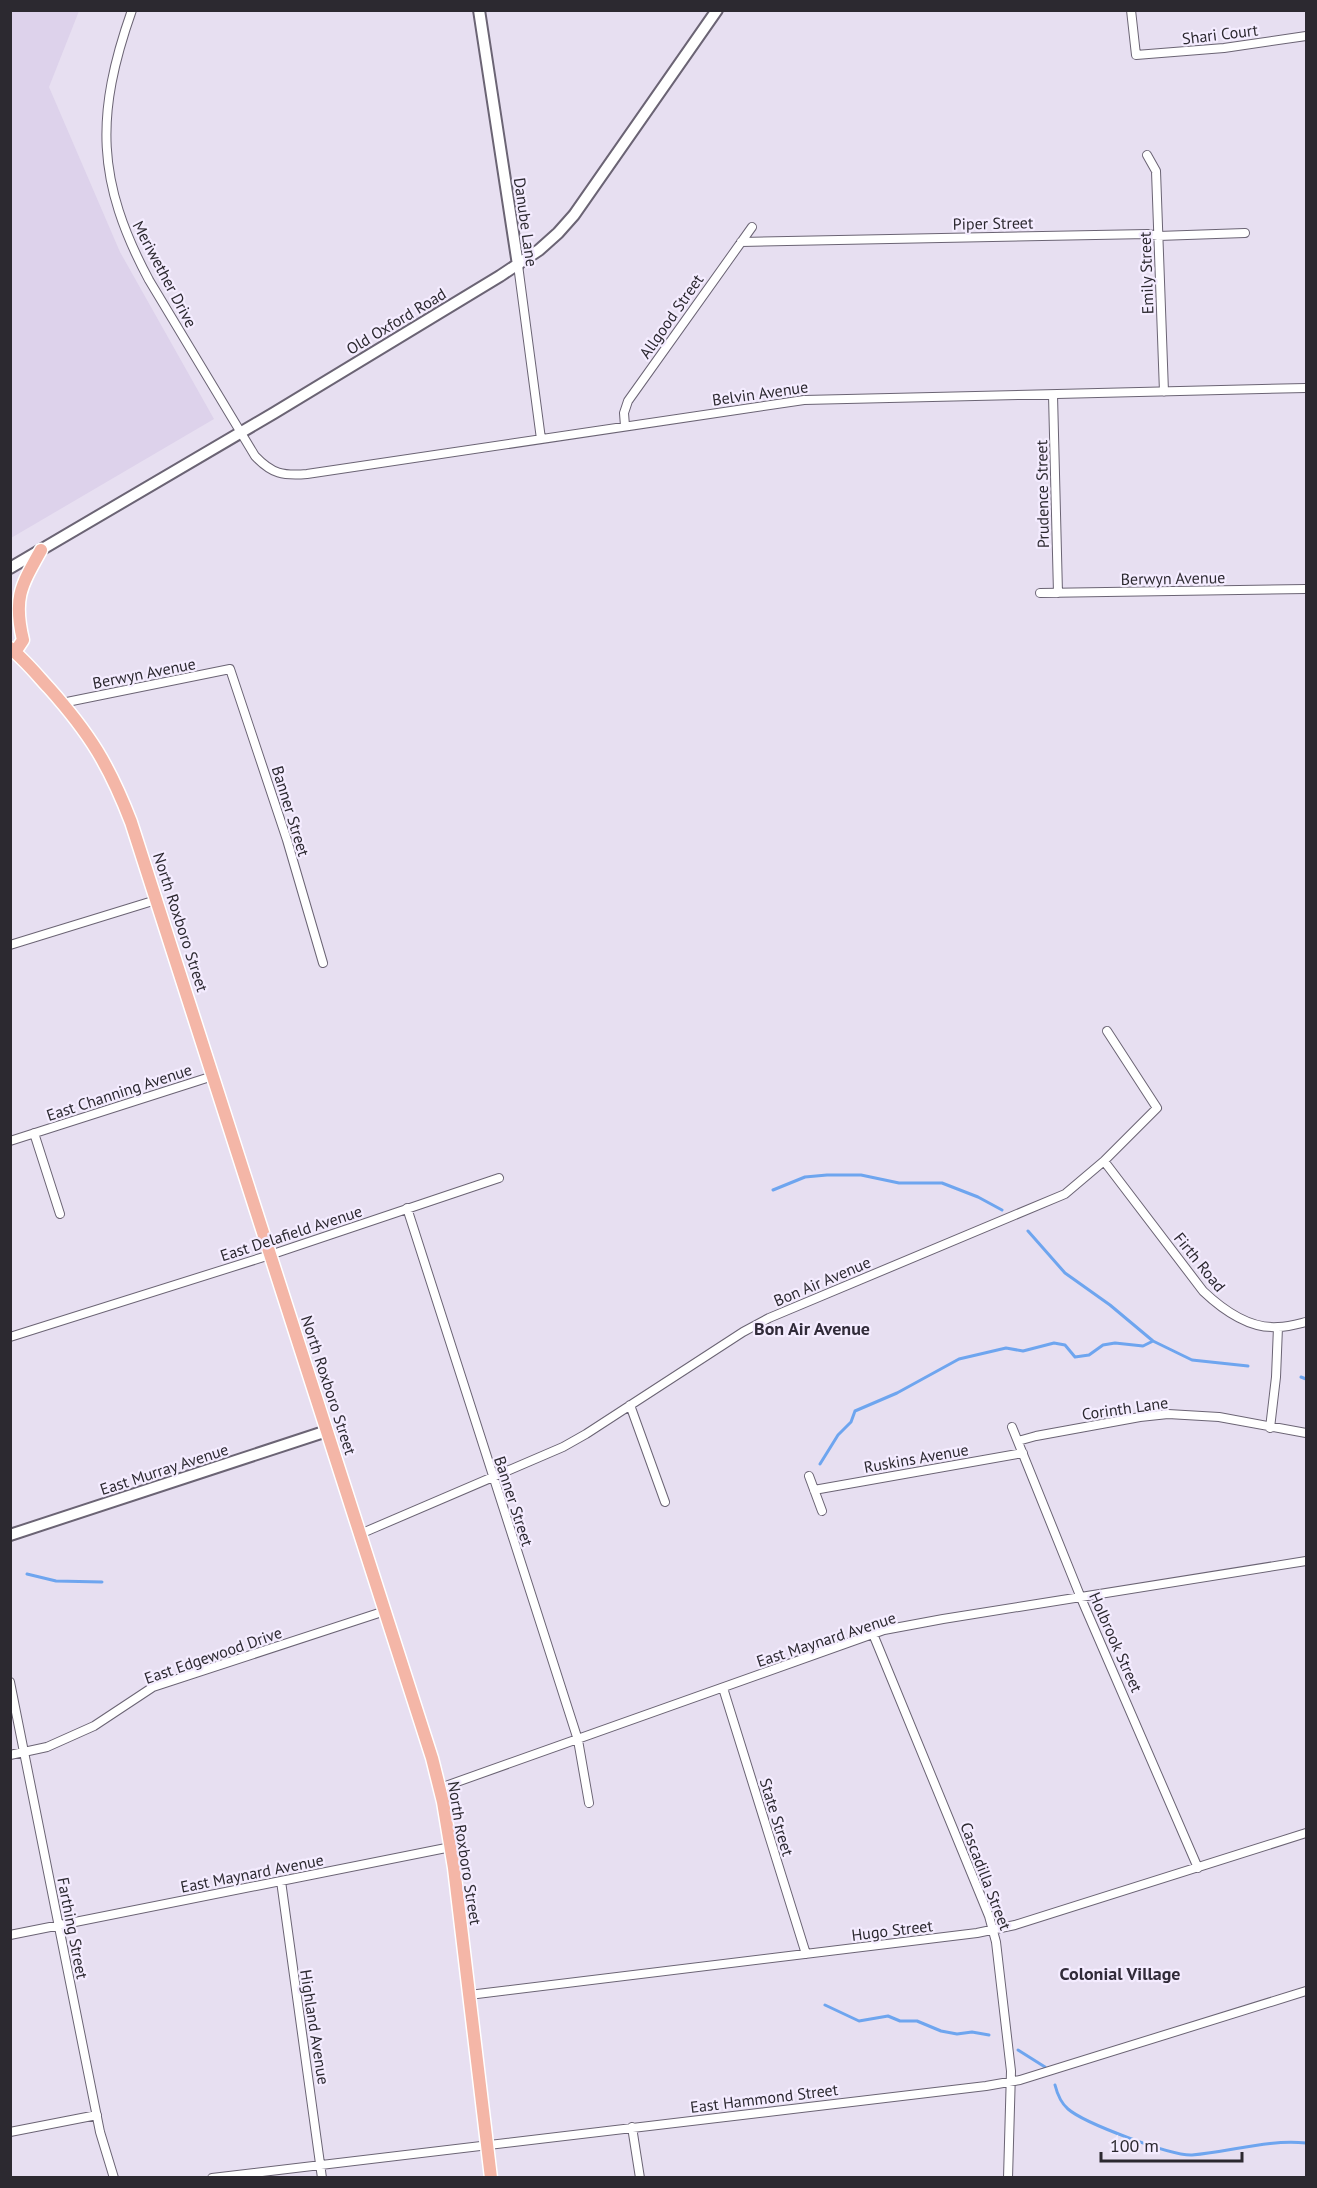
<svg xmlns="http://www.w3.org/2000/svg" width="1317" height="2188" viewBox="0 0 1317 2188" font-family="'PT Sans',sans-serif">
<rect width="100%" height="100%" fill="#e7dff1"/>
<path fill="#ddd2eb" d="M10,11H79L49,87L120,252L214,419L11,538Z"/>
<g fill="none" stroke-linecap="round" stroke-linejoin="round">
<path stroke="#6ea5ef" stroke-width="3" d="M773,1190L805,1177L827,1175H861L899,1183H942L978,1197L1002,1210
M1028,1231L1065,1273L1110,1305L1153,1341L1192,1360L1248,1366
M1301,1377L1306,1379
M820,1464L838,1435L851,1422L855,1411L897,1393L959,1359L1006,1348L1023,1351L1054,1343L1065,1345L1075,1357L1089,1355L1103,1345L1115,1343L1143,1346L1153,1341
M27,1574L56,1581L102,1582
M825,2005L859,2021L888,2016L900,2021H917L941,2031L957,2034L972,2032L989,2035
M1018,2050L1045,2067
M1055,2085C1057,2093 1061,2103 1068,2109C1084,2123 1171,2156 1192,2155C1231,2152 1267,2139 1306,2143"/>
<defs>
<path id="minor" d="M132,10C95,115 96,181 149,280L255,456C272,474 283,476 307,474L804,400L1306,388
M1131,10L1136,55L1224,48L1306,36
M1147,155L1156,171L1164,392
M741,242L1148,234L1158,236L1245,233
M518,265L541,439
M1053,395L1058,593
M625,426L624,413L628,401L752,227
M1040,593L1306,589
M62,703L230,669L287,840L323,963
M10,945L156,900
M34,1133L60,1214
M10,1141L213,1076
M1104,1161L1203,1291C1223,1310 1250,1329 1278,1327C1288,1327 1298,1324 1306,1322
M407,1208L578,1740L589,1803
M10,1337L270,1255L499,1178
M630,1405L665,1502
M1012,1427L1081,1598L1198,1868
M1270,1428L1276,1377L1278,1327
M1018,1441L1036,1436L1140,1417L1168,1414L1219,1417L1306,1433
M809,1476L822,1511
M814,1490L1023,1453
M360,1534L563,1447L586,1434L743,1332L769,1318L1065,1194L1104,1161L1157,1108L1107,1031
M873,1634L989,1916L996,1942L1011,2071L1008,2178
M10,1682L100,2132L114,2178
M723,1688L806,1954
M10,1755L47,1747L94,1726L153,1687L385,1611
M440,1788L884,1630L943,1619L1306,1561
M281,1881L322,2178
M10,1935L451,1847
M469,1995L977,1933L1015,1925L1306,1833
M632,2127L640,2178
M10,2132L97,2115
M212,2178L986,2086L1020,2080L1306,1991"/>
<path id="tertiary" d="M479,10L518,265
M10,568L274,413L500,276L539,250L558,233L574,215L717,10
M10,1535L327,1431"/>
<path id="primary" d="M10,648C25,660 37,675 49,688C90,734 109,765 131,822L432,1758L443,1802L454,1868L491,2178
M15,652L23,640C13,598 21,586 41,550"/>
</defs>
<use href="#minor" stroke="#6b6474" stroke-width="10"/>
<use href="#tertiary" stroke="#6b6474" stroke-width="14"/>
<use href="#primary" stroke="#fff" stroke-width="15"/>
<use href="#minor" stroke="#fff" stroke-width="8"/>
<use href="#tertiary" stroke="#fff" stroke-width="10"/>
<use href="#primary" stroke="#f4b6a7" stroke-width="12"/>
</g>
<g text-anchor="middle" stroke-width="4.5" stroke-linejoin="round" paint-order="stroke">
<g font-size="16" fill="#2c2930" stroke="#f4ecff">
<text transform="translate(1220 34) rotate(-7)" y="6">Shari Court</text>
<text transform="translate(526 222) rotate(82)" y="6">Danube Lane</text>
<text transform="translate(993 223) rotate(-1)" y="6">Piper Street</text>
<text transform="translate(1146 273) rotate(-92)" y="6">Emily Street</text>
<text transform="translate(165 274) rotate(62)" y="6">Meriwether Drive</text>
<text transform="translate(671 316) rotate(-55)" y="6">Allgood Street</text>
<text transform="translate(396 321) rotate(-31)" y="6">Old Oxford Road</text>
<text transform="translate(760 393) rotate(-8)" y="6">Belvin Avenue</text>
<text transform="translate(1042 494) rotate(-91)" y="6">Prudence Street</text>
<text transform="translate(1173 578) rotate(-1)" y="6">Berwyn Avenue</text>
<text transform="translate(144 673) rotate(-11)" y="6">Berwyn Avenue</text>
<text transform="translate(291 811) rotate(73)" y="6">Banner Street</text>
<text transform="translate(181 922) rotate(72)" y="6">North Roxboro Street</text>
<text transform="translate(119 1092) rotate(-18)" y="6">East Channing Avenue</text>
<text transform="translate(291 1233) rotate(-18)" y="6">East Delafield Avenue</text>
<text transform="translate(1200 1262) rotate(51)" y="6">Firth Road</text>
<text transform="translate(822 1281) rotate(-23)" y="6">Bon Air Avenue</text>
<text transform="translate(329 1385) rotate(72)" y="6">North Roxboro Street</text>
<text transform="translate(1125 1408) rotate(-8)" y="6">Corinth Lane</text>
<text transform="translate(916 1458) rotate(-10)" y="6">Ruskins Avenue</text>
<text transform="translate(164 1469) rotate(-18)" y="6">East Murray Avenue</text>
<text transform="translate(514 1501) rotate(72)" y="6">Banner Street</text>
<text transform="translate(826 1639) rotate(-18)" y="6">East Maynard Avenue</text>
<text transform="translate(1116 1642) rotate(66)" y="6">Holbrook Street</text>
<text transform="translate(213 1655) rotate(-19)" y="6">East Edgewood Drive</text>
<text transform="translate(777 1817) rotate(73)" y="6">State Street</text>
<text transform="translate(465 1853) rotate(81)" y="6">North Roxboro Street</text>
<text transform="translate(252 1873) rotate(-11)" y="6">East Maynard Avenue</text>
<text transform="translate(986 1876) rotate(69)" y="6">Cascadilla Street</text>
<text transform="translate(73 1928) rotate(79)" y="6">Farthing Street</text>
<text transform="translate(892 1930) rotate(-7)" y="6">Hugo Street</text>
<text transform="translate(315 2027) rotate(81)" y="6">Highland Avenue</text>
<text transform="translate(764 2098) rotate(-7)" y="6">East Hammond Street</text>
</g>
<g font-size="18" font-weight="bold" fill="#312b39" stroke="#f4ecff">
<text x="812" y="1335">Bon Air Avenue</text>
<text x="1120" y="1980">Colonial Village</text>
</g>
</g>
<rect width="1317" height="2188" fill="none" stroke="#2c2930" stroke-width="24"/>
<path d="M1101 2152v9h141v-9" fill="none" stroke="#2c2930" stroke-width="3"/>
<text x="1110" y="2152" font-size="18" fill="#2c2930" stroke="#f4ecff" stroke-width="4.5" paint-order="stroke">100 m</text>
</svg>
